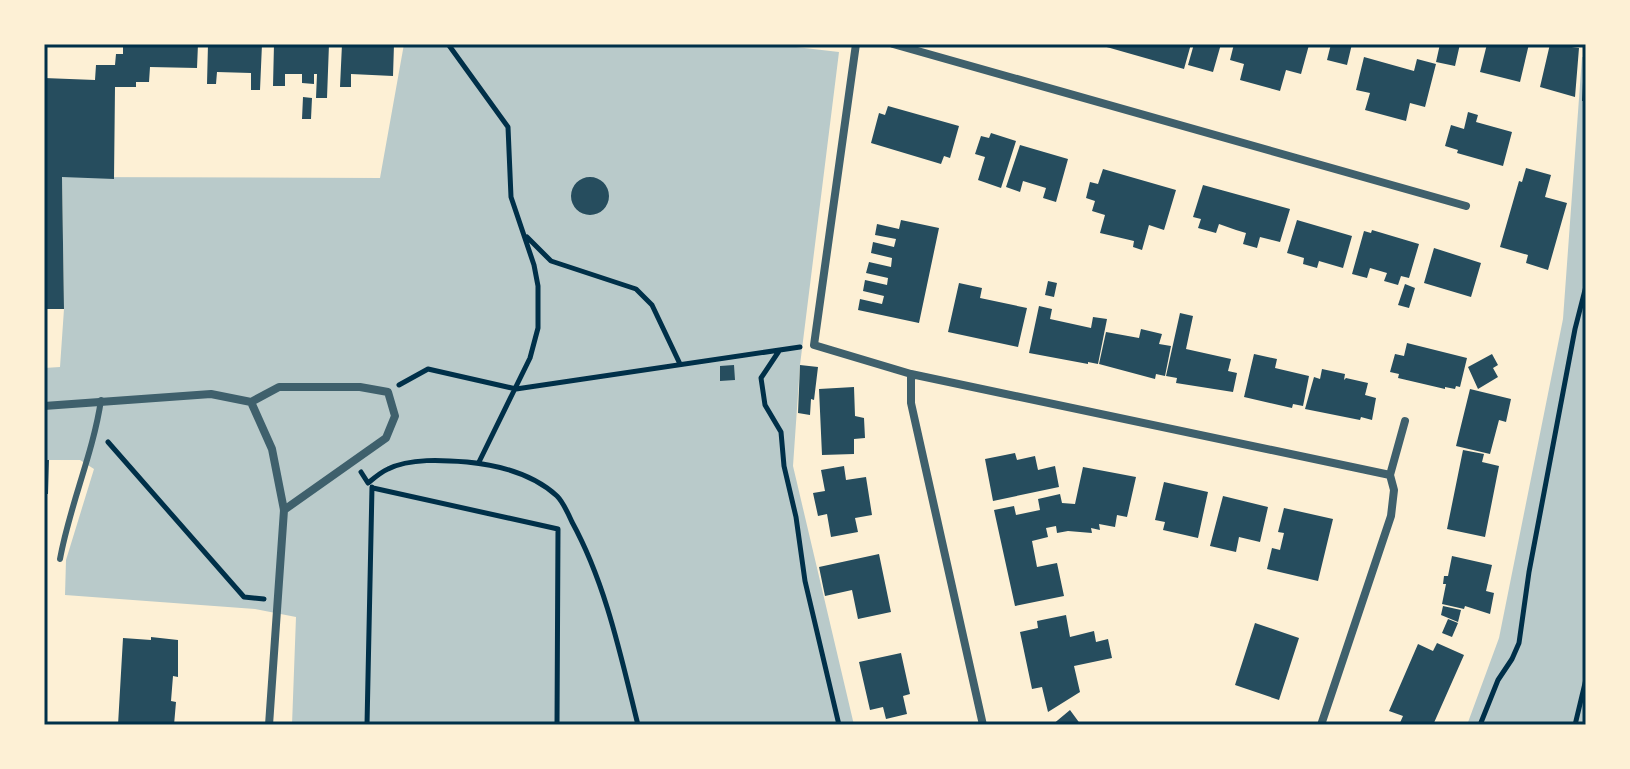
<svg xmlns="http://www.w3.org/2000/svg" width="1630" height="769" viewBox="0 0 1630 769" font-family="'Work Sans',sans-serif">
<rect width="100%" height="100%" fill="#fdf0d5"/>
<path fill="#b9caca" d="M404,44H770L839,52L800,365L793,466L854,725H292L296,617L255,609L65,595L66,560L94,469L80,460H44V368L60,367L64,309L62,177L380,178Z
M1582,57H1586V725H1467L1499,638L1563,319Z"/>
<path fill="#264d5e" d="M123,44H198L197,68L150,67L149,82H136V87H115L114,179L62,177L64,309H44V78L95,80L96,65H115L116,54H123Z
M208,44H262L260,90H251V73L217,72L216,84H207Z
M274,44H329L327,98H316L317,74H314V84L302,83V74H285V86H273Z
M342,44H394L393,76L351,74V87H340Z
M1096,44H1191L1184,69Z
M1194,44H1221L1213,72L1188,65Z
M1234,44H1306L1309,45L1301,74L1286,70L1280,91L1240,80L1244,64L1230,60Z
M1331,44H1352L1347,65L1327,60Z
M1440,44H1460L1455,66L1436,62Z
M1487,44H1529L1520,82L1480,72Z
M1550,44L1579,48L1575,97L1540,87Z
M1364,57L1414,71L1417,59L1436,64L1425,107L1410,103L1406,121L1365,110L1370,93L1356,90Z
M1583,82L1586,83V101H1582Z
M303,97L312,98L311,119H302Z
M888,106L959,126L950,158L944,156L941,164L871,143L879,113L885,115Z
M1468,112L1478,115L1476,122L1512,132L1503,166L1457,153L1458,150L1445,146L1451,125L1464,129Z
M991,133L1016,141L1001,188L978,180L985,157L975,154L981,136L989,138Z
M1020,145L1068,159L1056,202L1043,198L1046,188L1023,181L1020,192L1006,187Z
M1526,168L1551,175L1545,197L1567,203L1548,270L1526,263L1528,255L1500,247L1519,181L1522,182Z
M1103,169L1176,190L1164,230L1149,225L1142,250L1133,247L1134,241L1100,233L1105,215L1092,211L1095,201L1086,198L1090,182L1098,184Z
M571 196a19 19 0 1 1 38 0a19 19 0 1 1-38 0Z
M1203,185L1290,209L1280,242L1260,237L1257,248L1243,244L1246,233L1236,230L1219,224L1216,233L1198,228L1201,219L1193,217Z
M901,220L939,228L919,323L858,310L860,299L882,304L884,296L863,291L865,280L887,285L888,278L866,273L869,262L891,267L892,258L871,253L873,242L894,247L896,239L875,235L877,224L899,229Z
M1297,220L1352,236L1343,268L1319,261L1317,268L1303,264L1304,258L1287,253Z
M1372,230L1419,244L1409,278L1401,276L1398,285L1384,281L1387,273L1370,268L1367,278L1352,274L1364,231L1371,233Z
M1434,248L1481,263L1471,297L1424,283Z
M1048,281L1057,283L1054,297L1045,295Z
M959,283L982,288L980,298L1027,308L1018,347L948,332Z
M1405,284L1415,288L1409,308L1398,305Z
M1039,306L1052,309L1050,319L1091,328L1093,317L1107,319L1098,364L1088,362V364L1029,353Z
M1180,313L1193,316L1186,349L1231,359L1228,371L1237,373L1233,392L1176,383L1177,378L1166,376Z
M1141,329L1162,334L1159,344L1171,346L1165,376L1156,374L1155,379L1099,364L1106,332L1139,338Z
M1407,343L1467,358L1460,387L1456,386L1455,389L1445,387V389L1398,378L1399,374L1390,372L1395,354L1404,356Z
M1254,354L1277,359L1275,368L1309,376L1303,406L1293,404L1292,408L1244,397Z
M1492,354L1498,365L1493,368L1498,377L1478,389L1468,367Z
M734,365L735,380L720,381V366Z
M800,365L818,367L814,400L811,399L810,415L798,413Z
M1322,369L1345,374L1344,380L1346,378L1368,383L1365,395L1376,398L1372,420L1361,417L1360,420L1305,409L1314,377L1320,379Z
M854,387L855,416L864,418L865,438L854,439V454L822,455L819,389Z
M1470,389L1511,399L1506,422L1499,420L1490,454L1456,446Z
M1463,450L1484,454L1482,462L1499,466L1485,537L1447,529Z
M1015,453L1017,460L1035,456L1038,470L1055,466L1059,487L993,501L985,459Z
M44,460H49L48,494H44Z
M844,466L846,480L866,477L872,515L855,518L858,532L831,537L827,514L818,516L813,493L825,491L821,470Z
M1083,467L1136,477L1127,517L1117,515L1115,527L1099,524L1100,530L1091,528L1092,533L1068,531L1057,533L1056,526L1046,528L1048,537L1032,541L1037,567L1057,563L1064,596L1015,606L994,510L1014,506L1016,515L1040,510L1038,499L1060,494L1062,503L1075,504Z
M1164,482L1208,492L1198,538L1163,530L1165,522L1155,520Z
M1223,496L1268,507L1260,542L1239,537L1236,552L1210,546Z
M1284,508L1333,519L1318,581L1267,569L1272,548L1280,550L1284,533L1278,532Z
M879,554L891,612L858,619L852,590L825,596L819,567Z
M1452,556L1492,565L1486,591L1494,593L1490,614L1465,606L1464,609L1442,604L1446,584H1443L1444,576H1448Z
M1443,606L1461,610L1458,622L1441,615Z
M1066,615L1070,637L1094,631L1096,642L1108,639L1112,658L1074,666L1080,692L1048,712L1042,687L1032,689L1020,632L1038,628L1037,621Z
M1448,619L1458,623L1452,637L1442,633Z
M1255,623L1299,638L1279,700L1235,685Z
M151,637L178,640V677L173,676L171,701L176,702L174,725H118L123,638L151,640Z
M1437,643L1464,655L1433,725H1399L1403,716L1389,711L1418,644L1433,651Z
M901,653L910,694L903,696L907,714L886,719L883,707L870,710L859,662Z
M1070,710L1081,725H1052Z"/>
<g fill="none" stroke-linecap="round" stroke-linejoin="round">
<path stroke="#003049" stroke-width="5" d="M448,44L508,127L511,197L534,265L538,286V328L530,358L479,462
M527,237L551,261L636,289L652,305L680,364
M779,351L761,378L765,405L781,432L784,466L796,517L805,581L839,725
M399,385L428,369L516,389L800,347
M108,442L244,597L264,599
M361,472L368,483C374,478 381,472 388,469C410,458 443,460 467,462C498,465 533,474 557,496C563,502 568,513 572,522C606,584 621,657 638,725
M373,488L558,529L557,725
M367,725L372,487
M1480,725L1498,680L1512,659L1519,643L1529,572L1575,329L1586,286
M1575,725L1586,679"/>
<path stroke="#3f606c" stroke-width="6" d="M60,559C70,504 93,454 101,400"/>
<path stroke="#3f606c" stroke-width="8" d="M856,44L814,345L911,374L1390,475
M893,44L1466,206
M911,374V403L983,725
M251,402L272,449L284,510L269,725
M44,406L211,394L251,402L279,387H360L388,392L395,416L386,438L284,510
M1321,725L1391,516L1394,490L1390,475L1405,421"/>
</g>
<rect width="1630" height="769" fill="none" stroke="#fdf0d5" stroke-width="92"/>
<rect x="46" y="46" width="1538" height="677" fill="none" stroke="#003049" stroke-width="3"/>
</svg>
